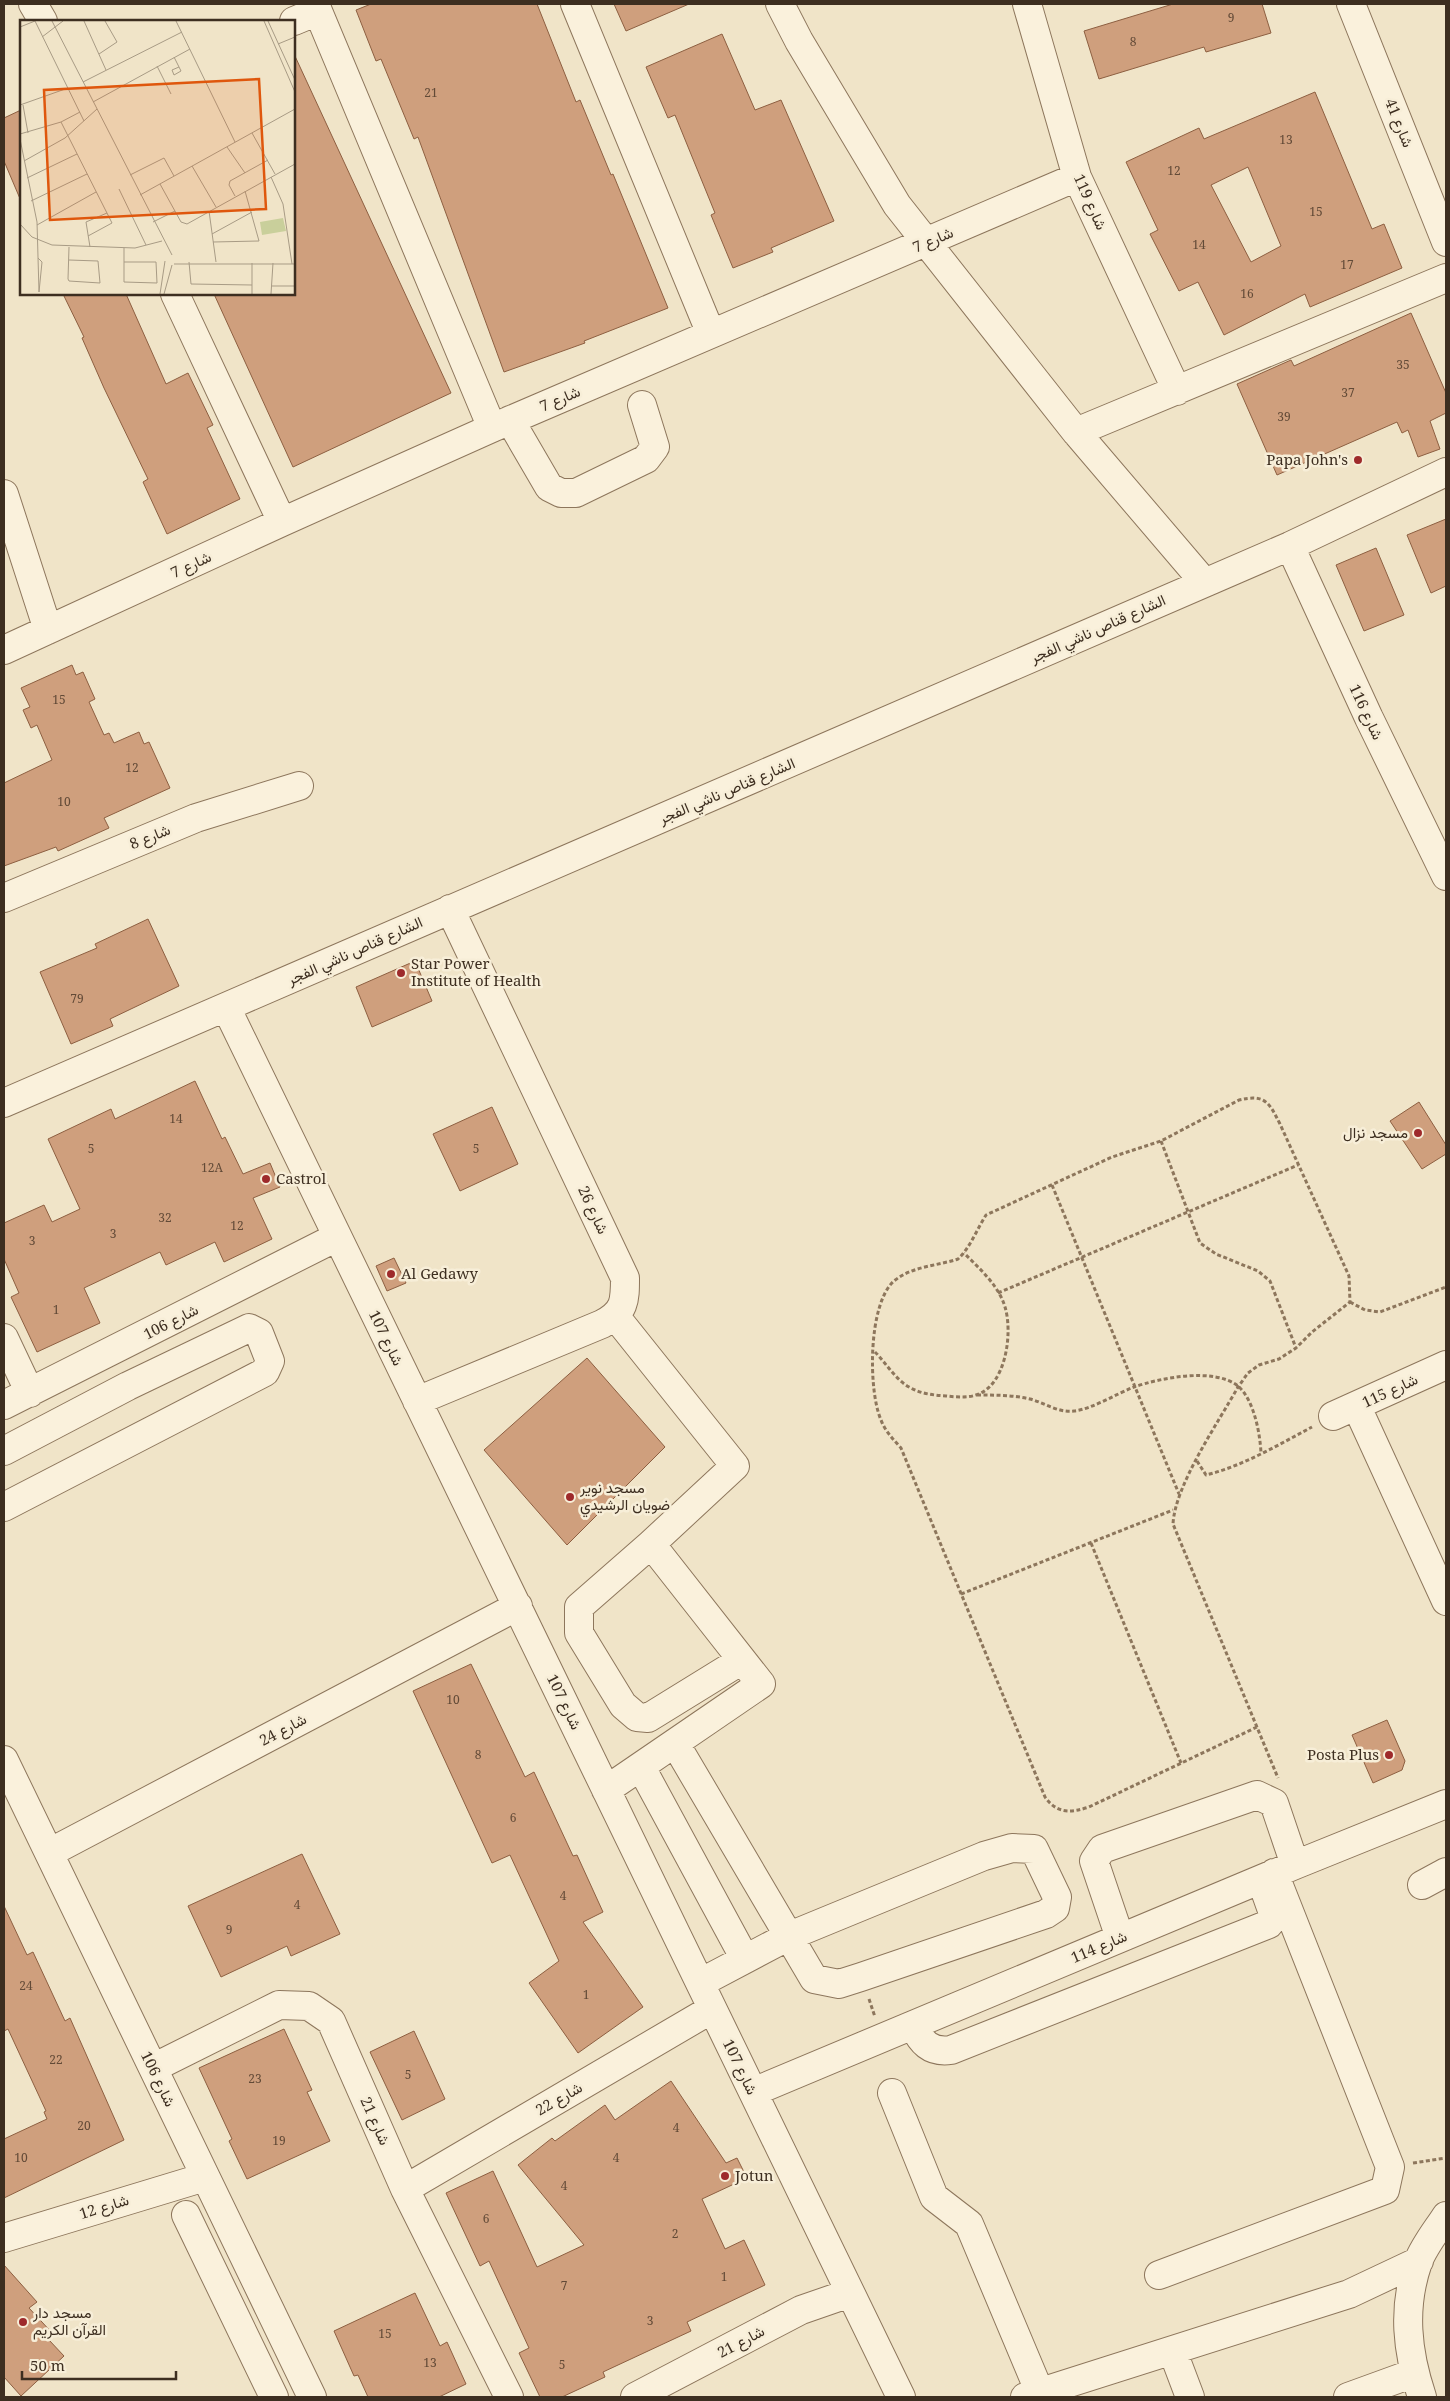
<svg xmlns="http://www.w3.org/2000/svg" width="1450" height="2401" viewBox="0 0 1450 2401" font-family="'Noto Serif',Vazirmatn,serif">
<rect width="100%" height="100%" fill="#f0e4c8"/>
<path fill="#cf9f7d" stroke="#8d5f41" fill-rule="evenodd" d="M371,4H537L576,102L580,100L611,175L613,174L668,308L584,341L585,343L504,372L418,137L414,139L381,59L376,61L356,10Z
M614,4H689L626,31Z
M1173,4H1262L1271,33L1206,52L1204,47L1099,79L1084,31Z
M722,34L755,110L781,100L834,221L771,248L773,252L733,268L711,215L715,213L675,115L668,118L646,67Z
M294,54L451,393L293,467L214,294H294Z
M1315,92L1372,229L1384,224L1402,268L1310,307L1305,294L1224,335L1198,282L1179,291L1150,234L1158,230L1126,162L1199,128L1204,139ZM1248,167L1281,246L1251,262L1211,185Z
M21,110V201L4,161V118Z
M63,294H126L166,384L188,373L213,425L207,428L240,499L167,534L143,482L148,479L104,388L82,338L84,337Z
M1411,313L1446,393V413L1430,421L1440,449L1418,457L1408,430L1402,433L1397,422L1277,475L1237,384L1291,360L1294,366Z
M1446,519V586L1431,593L1407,535Z
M1376,548L1404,615L1364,631L1336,565Z
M72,665L76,675L83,672L95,699L89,702L104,735L109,733L114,743L139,732L144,744L149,742L170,788L104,818L109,828L58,851L56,847L4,866V783L52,760L37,725L31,728L23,710L30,707L21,688Z
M148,919L179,986L110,1019L113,1026L71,1044L40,972L97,948L95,944Z
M415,961L432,1001L372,1027L356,987Z
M195,1081L222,1139L225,1137L243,1174L270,1163L280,1187L253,1198L272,1239L224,1262L215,1242L166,1265L160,1252L84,1288L100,1323L37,1352L11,1297L19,1293L4,1259V1223L44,1205L52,1222L80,1209L48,1139L111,1109L115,1119Z
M1419,1102L1446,1145V1154L1422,1169L1390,1121Z
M492,1107L518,1164L460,1191L433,1134Z
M394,1258L406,1283L387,1291L376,1266Z
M587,1358L665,1447L567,1545L484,1450Z
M471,1664L525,1777L534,1772L573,1856L577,1855L603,1912L583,1922L643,2007L578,2053L529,1983L559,1961L510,1855L492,1863L413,1691Z
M1387,1720L1405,1761L1402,1770L1373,1783L1352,1735Z
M302,1854L340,1934L291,1956L287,1946L221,1977L188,1906Z
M4,1906L27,1955L33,1952L65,2021L70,2018L124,2140L4,2198V2139L47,2119L44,2112L46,2111L8,2029L4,2031Z
M284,2029L312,2090L307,2092L330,2141L247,2179L229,2141L232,2139L199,2068Z
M414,2031L445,2099L402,2120L370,2052Z
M671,2081L726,2163L737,2158L747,2178L702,2199L725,2249L744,2240L765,2285L687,2322L691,2331L603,2372L605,2377L562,2397H540L519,2353L529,2348L489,2261L480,2266L446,2193L493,2171L537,2267L584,2245L518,2165L552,2138L555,2141L605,2105L615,2120Z
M4,2265L37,2302L29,2308L54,2335L49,2340L64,2356L21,2396L4,2377Z
M415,2293L440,2346L447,2342L466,2384L439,2397H368L358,2375L354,2376L334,2331Z"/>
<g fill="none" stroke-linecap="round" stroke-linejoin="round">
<defs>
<path id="minor" d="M33,4L43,21
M315,4L492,428
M575,4L711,334
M780,4L799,41L897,205L1076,432L1204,582
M1027,4L1077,177L1177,391
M1351,4L1446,242
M294,21L318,11
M175,294L282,522
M510,420L549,487L561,493H576L646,459L655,447L642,405
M1076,432L1446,278
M4,494L48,630
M1290,546L1369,718L1446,876
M4,650L282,522L492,428L1077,177
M4,898L196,818L299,786
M226,1007L901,2397
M4,1103L1290,546L1446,472
M4,1338L30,1393
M417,1401L602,1324C625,1312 625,1301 625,1278L450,909
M4,1405L337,1237
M1357,1407L1446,1601
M1333,1416L1446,1365
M4,1451L128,1386L249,1328L259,1333L270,1361L265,1372L4,1507
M651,1544L579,1607V1633L623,1705L637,1717L648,1718L742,1660
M675,1743L814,1979L839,1984L861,1977L1046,1914L1055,1908L1057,1897L1034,1849L1012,1848L984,1856L787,1937L700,1983
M4,1760L312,2397
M641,1767L745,1959
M606,1790L761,1684L651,1544L735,1466L616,1317
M49,1853L518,1606
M1422,1885L1446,1872
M1120,1938L1094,1861L1102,1849L1257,1795L1274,1803L1295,1865
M913,2025C921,2042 930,2053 951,2050L1264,1926L1269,1924L1274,1916L1263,1885
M153,2068L279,2005L309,2006L331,2021L405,2189L509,2397
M753,2092L1295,1865L1446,1804
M892,2093L934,2197L969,2224L1040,2393
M405,2189L712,2009
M186,2215L274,2397
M4,2238L205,2177
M1159,2275L1385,2190L1390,2167L1274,1873
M1173,2352L1190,2397
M635,2397L801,2310L850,2293
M1025,2397L1349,2294L1419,2261
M1348,2397L1414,2373
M1422,2397C1407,2352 1402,2308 1418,2262C1424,2246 1437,2230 1446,2216"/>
</defs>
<use href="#minor" stroke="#8d765c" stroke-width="30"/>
<path stroke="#8d765c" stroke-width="3" stroke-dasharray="4 2.5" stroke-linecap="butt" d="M1161,1141L1200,1243L1216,1254L1258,1271L1270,1281L1296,1348
M1052,1185L1179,1494
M998,1293L1298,1165
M1350,1302L1365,1310L1380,1312L1446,1287
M875,1352C886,1363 895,1379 909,1387C921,1394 933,1395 946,1396C956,1397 967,1398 976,1395C1006,1386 1013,1333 1005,1307C999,1286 980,1269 964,1253
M977,1395C995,1395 1013,1395 1030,1399C1045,1403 1058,1413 1074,1411C1092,1409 1116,1394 1134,1387C1160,1378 1214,1367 1238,1386C1254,1400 1260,1433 1261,1453
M1197,1461L1206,1475C1243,1466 1278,1445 1312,1427
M1091,1543L1181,1763
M961,1594L1173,1510
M1257,1727L1089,1807C1071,1813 1057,1814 1045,1797L901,1448C893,1439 885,1431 881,1420C868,1390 868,1304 894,1281C912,1266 937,1266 958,1259C970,1248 977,1229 986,1215L1112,1157L1161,1141L1239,1100C1265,1094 1269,1102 1280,1124L1349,1276L1350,1302L1312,1332L1296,1348L1279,1359L1259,1365L1248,1373L1238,1387C1218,1423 1175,1485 1173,1524L1278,1778
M869,1999L875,2017
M1413,2163L1446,2158"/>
<use href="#minor" stroke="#faf1dc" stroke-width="28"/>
</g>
<g fill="#9e2a2b" stroke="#f7eed8" stroke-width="2">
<circle cx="1358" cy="460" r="5"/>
<circle cx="401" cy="973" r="5"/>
<circle cx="1418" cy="1133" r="5"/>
<circle cx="266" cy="1179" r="5"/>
<circle cx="391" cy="1274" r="5"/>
<circle cx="570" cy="1497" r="5"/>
<circle cx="1389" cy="1755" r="5"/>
<circle cx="725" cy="2176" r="5"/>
<circle cx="23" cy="2322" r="5"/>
</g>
<g text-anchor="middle" stroke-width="5" stroke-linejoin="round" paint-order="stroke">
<g font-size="12" fill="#624a37">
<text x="1231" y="22">9</text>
<text x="1133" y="46">8</text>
<text x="431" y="97">21</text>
<text x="1286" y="144">13</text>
<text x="1174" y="175">12</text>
<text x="1316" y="216">15</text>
<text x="1199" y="249">14</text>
<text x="1347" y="269">17</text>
<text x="1247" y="298">16</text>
<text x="1403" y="369">35</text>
<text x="1348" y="397">37</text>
<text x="1284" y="421">39</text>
<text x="59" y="704">15</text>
<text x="132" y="772">12</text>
<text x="64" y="806">10</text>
<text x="77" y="1003">79</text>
<text x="176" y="1123">14</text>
<text x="91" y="1153">5</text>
<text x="476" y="1153">5</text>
<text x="212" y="1172">12A</text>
<text x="165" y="1222">32</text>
<text x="237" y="1230">12</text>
<text x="113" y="1238">3</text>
<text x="32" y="1245">3</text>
<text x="56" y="1314">1</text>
<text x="453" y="1704">10</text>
<text x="478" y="1759">8</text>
<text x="513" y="1822">6</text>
<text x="563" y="1900">4</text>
<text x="297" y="1909">4</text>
<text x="229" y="1934">9</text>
<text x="26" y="1990">24</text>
<text x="586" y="1999">1</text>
<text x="56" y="2064">22</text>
<text x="408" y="2079">5</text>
<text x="255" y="2083">23</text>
<text x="84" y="2130">20</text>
<text x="676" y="2132">4</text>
<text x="279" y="2145">19</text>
<text x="21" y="2162">10</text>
<text x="616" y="2162">4</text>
<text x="564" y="2190">4</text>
<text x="486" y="2223">6</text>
<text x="675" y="2238">2</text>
<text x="724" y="2281">1</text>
<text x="564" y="2290">7</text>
<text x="650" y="2325">3</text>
<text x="385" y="2338">15</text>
<text x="430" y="2367">13</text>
<text x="562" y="2369">5</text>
</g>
<g font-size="15" fill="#3d2e20" stroke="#f7eed8">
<text transform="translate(1399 123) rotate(68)" y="5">شارع 41</text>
<text transform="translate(1090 202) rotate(66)" y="5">شارع 119</text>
<text transform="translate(933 240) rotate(-23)" y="5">شارع 7</text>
<text transform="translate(560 399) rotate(-23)" y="5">شارع 7</text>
<text transform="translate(191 565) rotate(-25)" y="5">شارع 7</text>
<text transform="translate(1098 629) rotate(-24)" y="5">الشارع قناص ناشي الفجر</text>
<text transform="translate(1366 712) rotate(65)" y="5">شارع 116</text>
<text transform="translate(727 791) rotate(-23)" y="5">الشارع قناص ناشي الفجر</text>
<text transform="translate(150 837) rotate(-22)" y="5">شارع 8</text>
<text transform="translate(355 951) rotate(-24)" y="5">الشارع قناص ناشي الفجر</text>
<text transform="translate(593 1210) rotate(65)" y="5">شارع 26</text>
<text transform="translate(171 1322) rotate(-27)" y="5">شارع 106</text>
<text transform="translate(386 1338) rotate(64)" y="5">شارع 107</text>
<text transform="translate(1390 1391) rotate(-25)" y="5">شارع 115</text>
<text transform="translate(564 1702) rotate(64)" y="5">شارع 107</text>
<text transform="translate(283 1730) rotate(-28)" y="5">شارع 24</text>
<text transform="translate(1099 1947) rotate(-23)" y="5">شارع 114</text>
<text transform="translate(740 2067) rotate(64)" y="5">شارع 107</text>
<text transform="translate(158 2079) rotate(64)" y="5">شارع 106</text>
<text transform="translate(559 2099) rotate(-30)" y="5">شارع 22</text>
<text transform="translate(375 2121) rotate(66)" y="5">شارع 21</text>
<text transform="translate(104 2207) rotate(-17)" y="5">شارع 12</text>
<text transform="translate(741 2342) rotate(-28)" y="5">شارع 21</text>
</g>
<g font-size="15" fill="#3d2e20" stroke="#f7eed8" text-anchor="start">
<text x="1348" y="465" text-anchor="end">Papa John's</text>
<text x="411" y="969">Star Power<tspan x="411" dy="17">Institute of Health</tspan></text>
<text x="1408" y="1138" text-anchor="end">مسجد نزال</text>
<text x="276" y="1184">Castrol</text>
<text x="401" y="1279">Al Gedawy</text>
<text x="580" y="1493">مسجد نوير<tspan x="580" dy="17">ضويان الرشيدي</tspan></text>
<text x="1379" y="1760" text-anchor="end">Posta Plus</text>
<text x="735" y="2181">Jotun</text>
<text x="33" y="2318">مسجد دار<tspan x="33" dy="17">القرآن الكريم</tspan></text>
</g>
</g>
<g transform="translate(20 20)">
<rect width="275" height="275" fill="#f0e4c8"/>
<path d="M263,198L266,211L242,215L240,202Z" fill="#c9cf9b"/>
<path fill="none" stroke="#a89b85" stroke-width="1" d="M32,1L152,235M64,1L86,50M156,1L215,122M244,1L275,72M248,1L275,60M0,7L15,1L64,101M22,17L43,1M258,24L275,17M79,34L97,22L85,1M154,37L161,51L154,55L152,50L159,47M137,46L151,74M63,62L162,12M73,82L170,29M0,85L48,68M3,85L8,113M41,102L92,203L68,216M232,113L255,154M0,114L41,102L60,92M0,119L17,202L19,272L22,242L18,238M207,127L225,153M4,141L45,118L77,89M172,146L196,187M110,155L144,138L154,156M251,157L263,184L272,244M7,158L57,134M140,164L161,202L167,204L275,144M99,169L126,225M120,175L275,89M215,176L209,165L210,161L248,140M11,181L67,154M189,191L196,242M133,202L155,191M0,204L12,217L32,225L115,228L142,221M17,205L76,172M192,214L232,192M193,222L239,221L225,171M70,227L66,202L87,193M49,240L78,241L80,263L49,261L48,259L49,227M104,242H136L137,263L104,262V228M169,242L171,264L232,265M154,244H275M252,266H275M140,274L145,241M144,274L152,245M232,274V243M251,274L253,243"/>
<path fill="#df570d" fill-opacity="0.15" stroke="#df570d" stroke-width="2.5" d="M239,59L246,189L30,200L24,70Z"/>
<rect width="275" height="275" fill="none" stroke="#3d2e20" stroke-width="2.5"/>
</g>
<rect width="1450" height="2401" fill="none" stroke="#3d2e20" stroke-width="10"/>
<path d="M22 2371v8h154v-8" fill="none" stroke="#3d2e20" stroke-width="2.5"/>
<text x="30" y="2371" font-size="15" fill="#3d2e20" stroke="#f7eed8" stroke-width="4" paint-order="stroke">50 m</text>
</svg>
